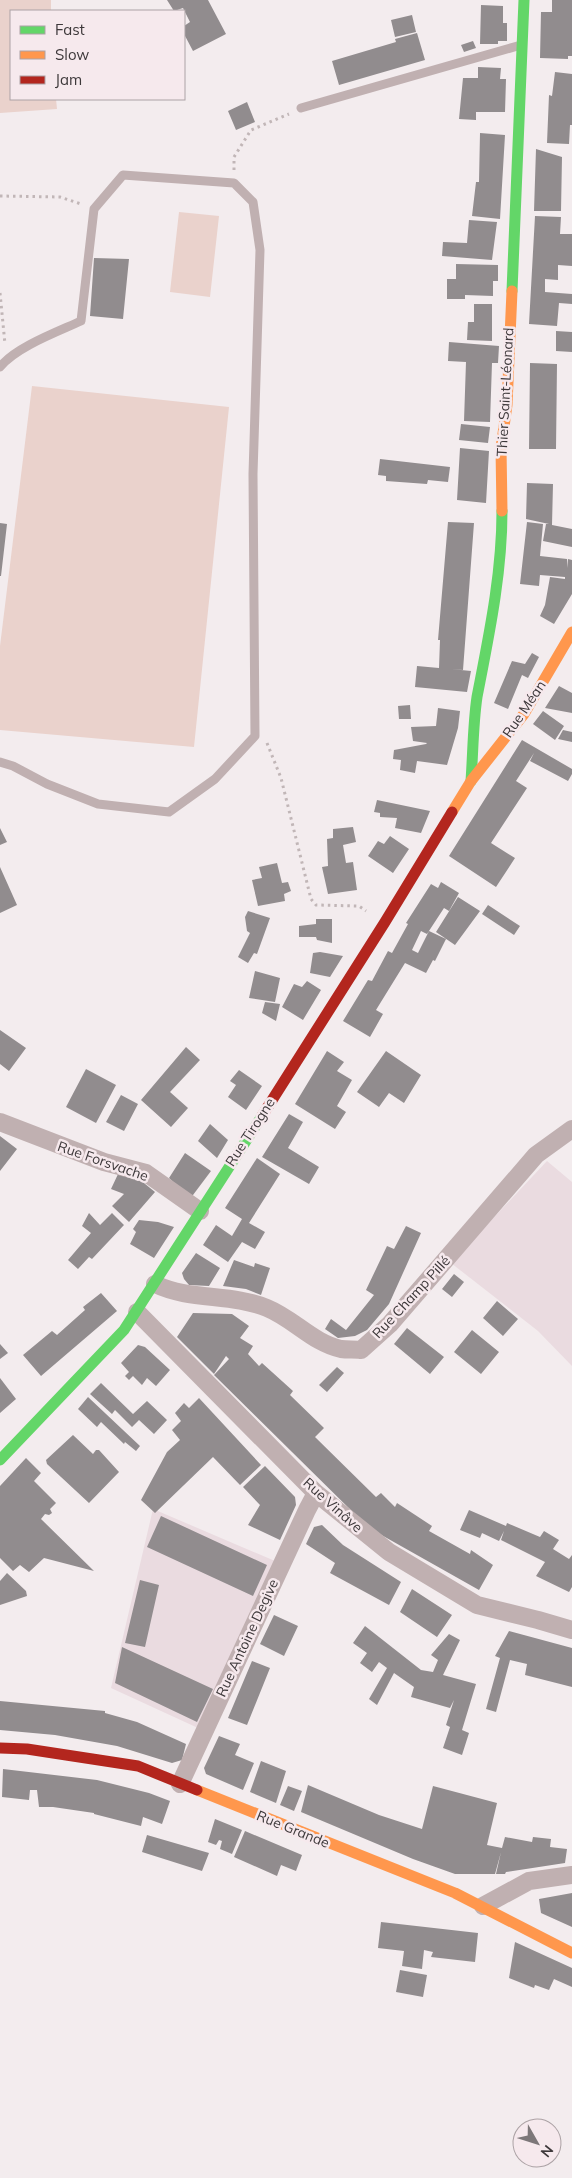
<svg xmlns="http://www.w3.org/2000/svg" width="572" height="2178" viewBox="0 0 572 2178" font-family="Mulish,sans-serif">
<rect width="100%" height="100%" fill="#f3ecee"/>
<path fill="#eadbe0" d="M547,1161L572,1182V1366L538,1331L451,1263Z
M153,1509L275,1561L198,1728L111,1688Z"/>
<path fill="#ead2cc" d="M0,0H51V11H11V99H56L57,109L0,113Z
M179,212L219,216L210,297L170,292Z
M32,386L229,407L194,747L0,730V646Z"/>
<path fill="#918c8e" d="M167,0H208L226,34L193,51L184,34V26L190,22L183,8L174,11Z
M552,0H572V56H568V59L540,58L541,12H552Z
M481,5L503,6V23H507V41H498V44H480Z
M412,15L416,32L395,37L391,20Z
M417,33L425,60L339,85L332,61L396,42L395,39Z
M473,41L476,48L464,52L461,45Z
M478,67L501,68L500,79H506L505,112H476V120L459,119L463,78H478Z
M555,72L572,74V125H570L569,144L547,143L549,95L552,96Z
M247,102L255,122L236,130L228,111Z
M480,133L505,135L500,219L472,216L476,182H479Z
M536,149L562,157L561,211H534Z
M535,216L561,217L560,234H572V266L558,265V280L545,279V292L572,294V304L559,303L557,326L529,324Z
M469,220L497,222L492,260L442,256L443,242L467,243Z
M94,258L129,259L123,319L90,316Z
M456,264L498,265V281H493V296L465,295V299H447V279H456Z
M474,304H492V341L467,340L468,322H474Z
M556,331L572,332V352L556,351Z
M449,342L499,346L498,363H492L490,422L464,421L466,362L448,361Z
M530,363L557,364L556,449H529Z
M461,424L490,427L488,443L459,440Z
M460,448L489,451L486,503L457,500Z
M380,459L450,467L448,482L428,480L427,484L386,481V476L378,475Z
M527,483L553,484L552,525L572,529V547L543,541L546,524H549L526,519Z
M448,522L474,523L463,670L451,669L471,671L467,692L415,687L417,666L439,668L440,640H438Z
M527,522L543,524L540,556L567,559V568L568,559L572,560V594L554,624L540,616L545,605L550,577L565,579V577L540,575L539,586L520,584Z
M0,523L7,524L1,576H0Z
M532,653L539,657L528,678L522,675L508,709L494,703L512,661L525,664Z
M559,686L572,693V713L545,708Z
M410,705L411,719H399L398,706Z
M438,708L460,711L458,728L447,765L417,761L415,773L400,770L401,760L393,759L394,750L426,744L427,743L413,741L411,727L436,726Z
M543,711L564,726L555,740L533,724Z
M563,730L572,732V742L558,739Z
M522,740L572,769V774L568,781L530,761L534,753L516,781L527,788L491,843L515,858L496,887L449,856Z
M377,800L430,811L421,833L395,828L397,818L380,817V813L374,812Z
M353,827L356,842L343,845L346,863L353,862L357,890L328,894L322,867L328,866L327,839L333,838V829Z
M0,828L7,842L0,845Z
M390,836L409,849L393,873L368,856L378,841L384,844Z
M277,863L282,883L288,882L291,891L284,894L285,901L258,906L252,880L262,878L259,867Z
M0,867L17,905L0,913Z
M441,882L459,893L449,911L444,908L427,934L421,931L412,950L418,953L429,931L446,939L435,961L433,960L426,973L405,963L376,1010L383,1014L370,1037L343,1021L368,980L372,981L388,951L392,953L408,924L406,923L431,884L438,888Z
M458,897L480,911L455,945L436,932Z
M488,905L520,926L514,935L482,914Z
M248,911L270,918L257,954L254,953L248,963L238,957L250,933L247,931L245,917Z
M316,919H332V943L317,940L316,937H299V926L316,924Z
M320,952L343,956L330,977L310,973L313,953Z
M255,971L280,978L275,1002L249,998Z
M307,981L321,990L303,1020L282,1007L294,984L302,987Z
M265,1002L280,1004L276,1021L262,1013Z
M0,1030L26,1048L9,1071L0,1064Z
M186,1047L200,1060L170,1092L188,1108L171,1127L141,1100Z
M327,1051L344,1062L337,1071L352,1080L337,1106L346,1112L335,1129L295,1104Z
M386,1051L421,1075L404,1103L389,1093L379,1107L357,1092Z
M86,1069L116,1085L96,1123L66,1107Z
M239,1070L262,1086L246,1110L228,1097L236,1085L230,1081Z
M121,1095L138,1104L124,1131L106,1122Z
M289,1114L303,1122L288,1148L319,1167L309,1184L262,1157Z
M210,1124L228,1140L217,1158L198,1141Z
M0,1136L17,1149L0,1171Z
M185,1153L211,1171L193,1195H187L169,1178Z
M257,1158L280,1174L249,1223L265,1232L255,1249L242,1242L228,1262L203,1245L216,1225L232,1236L242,1219L225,1208Z
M119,1172L139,1179L155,1192L129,1222L112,1206L124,1194L111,1189Z
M89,1213L100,1225L112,1213L124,1225L92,1259L89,1257L78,1269L68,1260L91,1233L82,1226Z
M139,1220L158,1222L174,1227L154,1258L130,1244L136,1232L133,1229Z
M406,1226L421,1233L389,1304L367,1330L355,1336L338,1338L325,1329L331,1319L346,1330L374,1295L366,1290L387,1246L394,1249Z
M196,1253L220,1268L209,1286L189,1285L184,1279L182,1273Z
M234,1260L254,1267L255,1263L270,1268L261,1295L246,1289L223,1286Z
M454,1274L464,1282L452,1297L442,1289Z
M101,1293L117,1311L41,1376L23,1355L52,1331L57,1335L85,1310L83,1307Z
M497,1301L518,1319L503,1336L483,1318Z
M193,1313L232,1314L249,1326L240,1338L253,1346L248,1354L259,1366L262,1363L293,1391L290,1395L324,1428L315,1437L376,1497L381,1493L395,1507L397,1503L432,1526L429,1531L470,1554L471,1550L493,1565L479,1590L369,1528L214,1375L229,1359L226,1356L214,1374L177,1337Z
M407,1328L444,1357L430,1374L394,1344Z
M472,1330L499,1352L481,1374L454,1352Z
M0,1344L8,1353L0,1359Z
M138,1345L145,1347L170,1370L156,1386L147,1378L142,1385L133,1376L129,1380L125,1376L129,1372L121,1363Z
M337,1367L344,1373L327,1392L319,1385Z
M0,1378L16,1399L0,1413Z
M101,1383L133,1414L147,1401L167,1420L154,1434L139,1420L132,1427L115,1410L112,1414L90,1394Z
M88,1397L140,1446L136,1451L125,1442L124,1444L101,1422L97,1427L78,1409Z
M199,1398L261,1465L240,1485L213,1457L155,1513L141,1500L167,1452L180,1440L172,1430L181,1421L175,1413L184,1403L189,1408Z
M73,1435L93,1454L96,1450H99L119,1472L89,1503L47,1464L46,1460Z
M26,1458L41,1473L34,1481L56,1503L50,1509L52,1513L49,1515L45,1514L41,1519L94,1571L44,1558L29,1572L20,1565L13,1571L0,1558V1486Z
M265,1466L295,1497L296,1505L280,1540L248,1525L260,1505L243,1487Z
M469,1510L506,1526L507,1523L540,1537L544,1531L559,1540L553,1549L569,1559L572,1555V1587L569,1592L536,1576L545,1562L501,1540L504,1531L499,1541L482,1533L480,1538L460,1530Z
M161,1516L267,1565L253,1596L147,1547Z
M322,1525L343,1545L401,1582L389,1605L330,1573L335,1563L306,1544L314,1527Z
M7,1573L26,1591L27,1596L0,1605V1581Z
M140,1580L159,1585L145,1647L125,1643Z
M412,1589L452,1615L437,1637L400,1612Z
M274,1615L298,1626L284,1656L260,1644Z
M365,1626L421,1670L433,1672L438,1660L431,1655L449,1634L460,1640L443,1675L476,1684L462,1730L469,1733L462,1755L443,1748L450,1727L446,1725L454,1700L450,1708L411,1697L414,1687L394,1673L377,1705L369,1699L387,1668L379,1662L372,1672L360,1663L367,1653L353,1643Z
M509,1631L572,1648V1687L525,1675L527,1664L510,1660L496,1712L486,1709L500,1658L495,1656Z
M122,1647L213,1689L197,1722L115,1683Z
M252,1661L270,1668L247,1725L228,1718Z
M0,1701L105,1711V1713L137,1722L186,1744L182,1760L172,1763L117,1746L55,1735L0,1730Z
M219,1736L240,1744L235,1755L254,1763L243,1790L206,1774L204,1768Z
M261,1761L286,1771L276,1803L250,1792Z
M3,1769L97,1780L149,1793L170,1801L162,1824L143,1817L141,1826L94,1814V1813L53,1807H39L37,1790H30L29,1800L2,1797Z
M308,1785L379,1815L422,1829L433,1786L497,1803L487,1845L502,1848L505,1837L532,1842L533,1837L551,1839L550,1847L567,1849L565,1863L506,1872L505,1874H496L501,1852L495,1874H455L413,1859L301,1812Z
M288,1786L302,1791L294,1811L280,1805Z
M215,1819L242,1830L232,1854L220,1849L222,1841L219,1840L216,1845L208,1842Z
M245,1831L302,1855L296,1871L281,1865L277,1876L234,1857Z
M147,1835L209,1853L202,1871L142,1852Z
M572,1893V1927L541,1913L539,1899Z
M381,1922L478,1933L475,1962L431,1957L433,1952L424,1950L422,1969L402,1966L404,1951L378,1948Z
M515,1942L572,1968V1987L554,1979L549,1990L535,1985L534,1988L509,1978Z
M400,1970L427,1975L423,1997L396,1992Z"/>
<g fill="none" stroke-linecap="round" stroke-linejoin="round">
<path stroke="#c1b6b7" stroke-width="3" stroke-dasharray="2.5 4" stroke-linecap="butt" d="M234,170V157L251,130L289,114
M0,196L60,197L81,204
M0,293L5,344
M267,743L281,778L311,899L316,905L359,906L366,911"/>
<path stroke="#c0b0b1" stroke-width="9" d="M301,108L521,45
M0,367C16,347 57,332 81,321L94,209L123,175L234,183L253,202L260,250L253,474L255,736L215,779L169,812L98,804L47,784L13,766L0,762"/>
<path stroke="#c0b0b1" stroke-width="18" d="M0,1122L104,1162L146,1173L200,1211
M155,1284C190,1301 231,1293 267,1308C294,1319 313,1343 341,1349C348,1350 355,1349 361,1350L390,1324L536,1155L572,1129
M137,1312L316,1493L389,1552L477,1605L538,1620L572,1630
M180,1784L307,1510L316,1493
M483,1906L529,1881L572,1875"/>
<path stroke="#63d668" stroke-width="11" d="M512,291L524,0
M471,781C473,753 473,724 477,697C489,635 502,574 502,511
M0,1460L124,1330L262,1116"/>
<path stroke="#ff974d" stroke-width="11" d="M502,511L501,448L507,405L512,291
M452,812L471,781L524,714L572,632
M197,1790L455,1893L572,1953"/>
<path stroke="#b3261e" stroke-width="11" d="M262,1116L385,922L452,812
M0,1748L27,1749L138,1766L197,1790"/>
</g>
<g text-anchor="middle" stroke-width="5" stroke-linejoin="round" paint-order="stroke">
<g font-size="14" fill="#3d383a" stroke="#f6e9ed">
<text transform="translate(505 392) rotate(-87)" y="5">Thier Saint-Léonard</text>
<text transform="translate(524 709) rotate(-56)" y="5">Rue Méan</text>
<text transform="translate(250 1132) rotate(-57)" y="5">Rue Tirogne</text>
<text transform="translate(103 1161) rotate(19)" y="5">Rue Forsvache</text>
<text transform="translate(411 1297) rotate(-47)" y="5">Rue Champ Pillé</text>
<text transform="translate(333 1505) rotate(42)" y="5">Rue Vinâve</text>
<text transform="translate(247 1638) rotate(-65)" y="5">Rue Antoine Degive</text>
<text transform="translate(293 1829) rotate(22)" y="5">Rue Grande</text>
</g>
</g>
<rect x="10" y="10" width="175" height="90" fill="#f6e9ed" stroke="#aca2a5"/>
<rect x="20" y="26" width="25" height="8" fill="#63d668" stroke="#aca2a5"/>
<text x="55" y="35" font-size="15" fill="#3d383a">Fast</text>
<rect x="20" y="51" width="25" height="8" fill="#ff974d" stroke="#aca2a5"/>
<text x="55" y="60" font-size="15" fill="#3d383a">Slow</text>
<rect x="20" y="76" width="25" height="8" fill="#b3261e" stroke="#aca2a5"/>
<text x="55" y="85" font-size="15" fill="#3d383a">Jam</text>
<g transform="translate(537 2143) rotate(129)"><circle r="24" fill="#f6e9ed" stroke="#aca2a5"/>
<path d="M0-4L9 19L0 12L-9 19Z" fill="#7d7779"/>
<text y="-8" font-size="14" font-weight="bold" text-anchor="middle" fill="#3d383a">N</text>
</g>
</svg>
